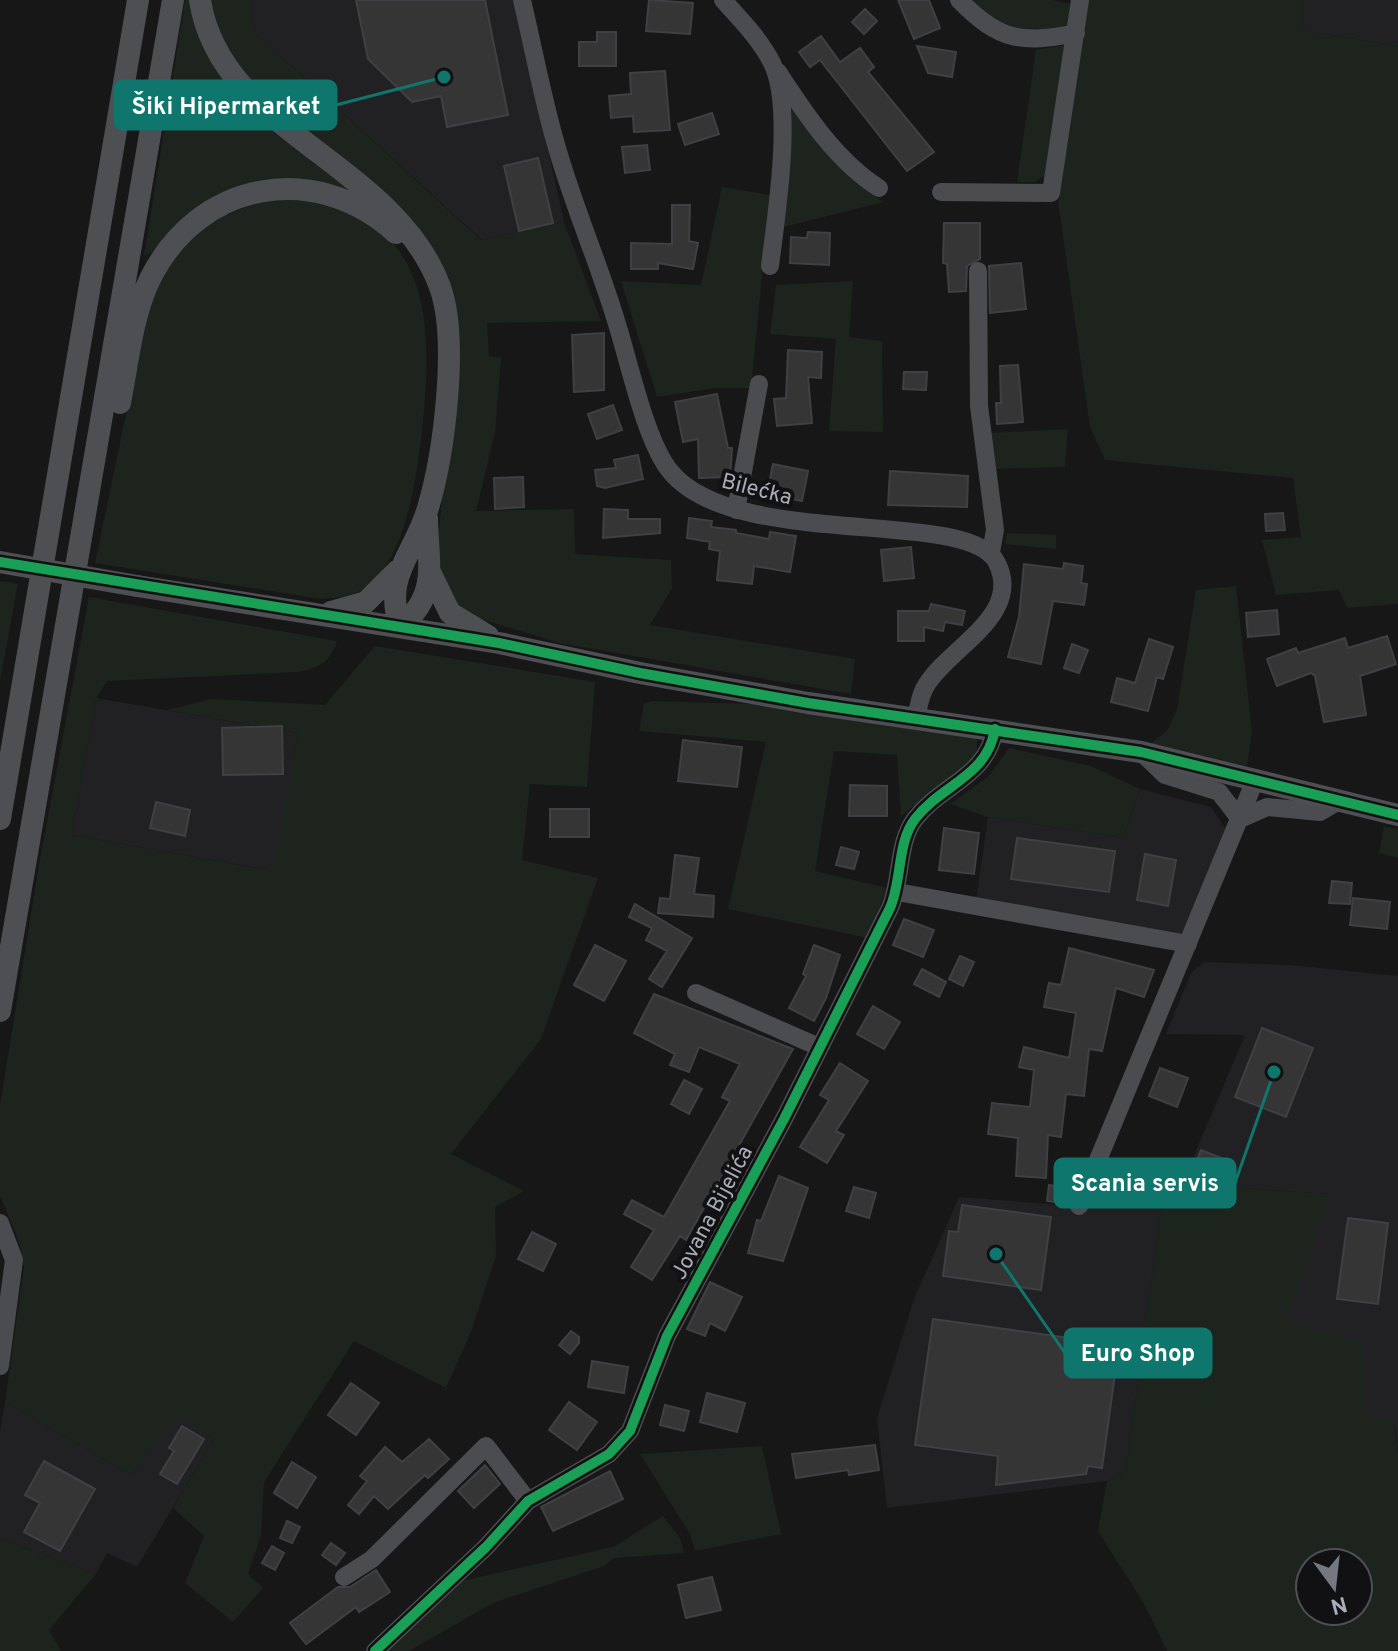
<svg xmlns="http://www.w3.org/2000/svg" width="1398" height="1651" viewBox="0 0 1398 1651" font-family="Overpass,sans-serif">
<rect width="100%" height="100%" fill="#171717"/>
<path fill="#212123" d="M251,0H515L564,222L482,240L254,32Z
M1304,0H1398V46L1301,30Z
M96,698L298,733L274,871L72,835Z
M1140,789L1211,807L1226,830L1183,936L976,900L988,817L1123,838Z
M1204,962L1290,965L1398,976V1453L1395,1428L1365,1416L1285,1322L1330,1194L1182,1184L1245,1035L1166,1034L1191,973Z
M1164,1186L1126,1471L1107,1481L887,1508L877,1418L914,1299L959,1197L1087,1207L1096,1191Z
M5,1402L131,1475L179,1412L214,1439L137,1567L107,1553L96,1574L0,1539V1432Z"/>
<path fill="#1d241e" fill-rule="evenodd" d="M185,0H192L199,27L356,192L315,184L178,226L155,251L144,256Z
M207,0H251L254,32L481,240L564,222L601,321L487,323L489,356L501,358L495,432L476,511L574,509L575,554L671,560L672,588L650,625L855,659L851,694L560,643L474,617L453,603L436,559L459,335C453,304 446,270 429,243C385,172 282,133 231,62C219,46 214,19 207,0Z
M970,0H1052L1070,4L1068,26C1025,38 1001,32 970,0Z
M1088,0H1304L1301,30L1398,46V604L1347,608L1339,590L1276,595L1262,540L1301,537L1293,478L1105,460L1090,427L1058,201Z
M1066,45L1045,175L1035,182H1017L1036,50Z
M786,98C815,132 845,180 884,202L783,227Z
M722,187L770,195L751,388H715L657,397L621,281L701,285Z
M283,197C437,208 435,327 420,447C414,491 405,550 372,583C358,596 339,598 321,599L95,563L149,303C178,237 214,212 283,197Z
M853,281L849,337L882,341L883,432L829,431L836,339L770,334L776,285Z
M1068,429L1065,467L993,469L989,433Z
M1007,533L1056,535V549L1005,544Z
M0,581L18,584L0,681Z
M1236,586L1252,732L1247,766L1151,743L1167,731L1177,709L1196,590Z
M89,597L337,641C329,663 321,667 298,672L107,681L96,698L72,835L273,871L298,733L167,710L211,699L325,705L375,646L595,682L587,787L530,784L522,860L598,878L541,1039L451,1154L524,1191L495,1207L496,1256L471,1332L446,1388L354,1341L264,1482L261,1535L248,1574L263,1588L233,1622L185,1583L204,1536L173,1508L214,1439L179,1413L131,1475L5,1402L24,1267L19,1242L0,1196V1105L40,859Z
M652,701L757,704L970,737L977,740V756L901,816L897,755L834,751L815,871L887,888L868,938L728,909L766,742L639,731L644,704Z
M1009,748L1091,766L1140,789L1123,838L988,817L950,804L988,777Z
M1384,826L1398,830V858L1379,853Z
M1182,1184L1331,1194L1286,1321L1362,1343L1365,1415L1389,1419L1394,1428L1398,1453V1651H1167L1146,1607L1098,1531L1107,1481L1126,1471L1164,1186ZM1310,1563H1358V1611H1310Z
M762,1446L781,1534L695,1551L690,1534L640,1454Z
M663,1516L680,1538L684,1553L614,1558L604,1566L493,1603L409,1651H384L461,1581L613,1547Z
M0,1539L96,1574L49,1630L61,1651H0Z"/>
<path fill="#353536" stroke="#3f4043" stroke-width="2" d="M356,0H485L508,115L447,127L441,96L412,102L368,59Z
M649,0L693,3L690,34L646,31Z
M898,0H929L940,28L914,39Z
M865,9L877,21L864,34L852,22Z
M597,32H616V66H579V42H597Z
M821,36L840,62L860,48L874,67L868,72L934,152L907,171L820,60L810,67L799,52Z
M917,46L956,52L952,77L928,73Z
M665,71L670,130L634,132L633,116L611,118L609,96L631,94L630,73Z
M712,113L719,134L685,145L678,124Z
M647,145L650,170L625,173L622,147Z
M538,158L553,223L519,231L504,166Z
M672,205H690L689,241L698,243L693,269L658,263V269H631V243L672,244Z
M944,223H980V259L967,266L966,291L949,292L947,264L943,263Z
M808,232L830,233L829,265L790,263L791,237L807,238Z
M1021,263L1026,309L990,313L989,266Z
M604,333V390L574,392L572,335Z
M788,350L822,352L821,378L808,377L812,423L777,426L774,399L786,398Z
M1018,365L1023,422L997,424L996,403H1001L1000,366Z
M904,372H927L926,390L903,389Z
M717,394L728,448H732L730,477L699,478L698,439L683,442L675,402Z
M613,405L622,430L597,439L588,414Z
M638,455L643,479L605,488L597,486L595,470L616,468L614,460Z
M773,464L808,471L802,501L767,494Z
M890,471L968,476L967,507L888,505Z
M523,477L524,507L495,509L494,478Z
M604,509L628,510V519H660V533L603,538Z
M1283,513L1285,530L1266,531L1265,514Z
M689,518L712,521L711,527L736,530V533L769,539L770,532L796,536L790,572L754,566L752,584L717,580L720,551L709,549L710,542L687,538Z
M911,547L914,578L884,581L881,550Z
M1064,563L1083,566L1081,583L1087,584L1084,605L1053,601L1041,664L1008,657L1019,617L1024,564L1063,569Z
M931,604L965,611L962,625L945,622L943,631L924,627V641H898V611H929Z
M1277,610L1279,634L1248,637L1246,613Z
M1387,636L1396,664L1360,676L1366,715L1324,722L1315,676L1311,673L1277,686L1267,659L1296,648L1298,653L1345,638L1348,648Z
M1149,639L1173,647L1163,679L1157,677L1148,711L1111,702L1117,678L1135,683Z
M1072,644L1088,650L1079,673L1064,668Z
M282,726L283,774L223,775L222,728Z
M683,740L742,747L737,787L678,781Z
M850,785L887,786V816H849Z
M156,802L190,810L185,836L150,828Z
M550,809H589V837H550Z
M944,828L979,833L974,874L939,870Z
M1017,838L1115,851L1109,892L1011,879Z
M841,847L859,852L854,869L836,865Z
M1145,854L1176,860L1168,906L1137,900Z
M675,855L699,858L694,894L714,896L713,917L658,913L660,898L670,899Z
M1332,881L1352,883L1350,904L1329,903Z
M1353,898L1390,902L1387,929L1350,925Z
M635,904L692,938L662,987L649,979L667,951L646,940L652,928L629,917Z
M904,919L934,930L923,957L893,945Z
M595,945L626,961L604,1001L574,985Z
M814,945L840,955L826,998L814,1021L789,1008L806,976L803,974Z
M1069,948L1154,970L1144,997L1116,988L1102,1051L1089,1049L1084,1096L1066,1094L1061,1137L1048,1135L1046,1178L1016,1176L1018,1138L988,1134L992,1103L1030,1107L1034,1070L1019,1067L1024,1047L1069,1058L1076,1013L1044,1007L1049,983L1061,985Z
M960,956L974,962L963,986L949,979Z
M922,969L946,982L939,997L914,984Z
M654,994L793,1049L686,1240L680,1236L652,1280L631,1267L654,1230L624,1214L632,1200L664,1217L730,1101L722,1097L740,1064L699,1047L689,1072L670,1065L675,1054L634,1033Z
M873,1006L900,1022L884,1049L857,1034Z
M1262,1028L1313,1048L1286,1117L1235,1097Z
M840,1063L868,1081L836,1131L844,1135L827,1163L800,1147L829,1100L820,1095Z
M1160,1068L1188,1078L1177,1107L1149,1096Z
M684,1080L702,1089L689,1114L671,1104Z
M1201,1150L1224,1159L1214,1181L1192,1172Z
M779,1176L808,1188L783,1261L748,1253L757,1220L761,1221Z
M1049,1185L1064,1187L1062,1203L1047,1201Z
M854,1187L876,1193L869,1218L846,1211Z
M962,1205L1051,1217L1041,1290L943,1276L949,1231L958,1232Z
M1348,1218L1388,1223L1378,1304L1337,1299Z
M532,1232L556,1244L543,1271L518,1259Z
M710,1282L742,1297L725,1331L710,1323L705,1336L687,1329Z
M933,1319L1119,1345L1102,1468L1088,1466L1086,1474L996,1485L998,1456L915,1445Z
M571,1331L579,1337V1343L570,1354L559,1345Z
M592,1361L628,1367L624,1393L588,1387Z
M351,1383L379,1403L356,1435L328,1415Z
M707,1393L745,1403L737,1432L700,1422Z
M569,1402L597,1422L577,1450L549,1430Z
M665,1405L689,1411L684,1431L660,1425Z
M182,1426L204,1439L177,1484L160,1474L174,1451L169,1448Z
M429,1439L449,1459L428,1478L425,1475L388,1509L374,1496L359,1514L348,1505L367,1481L360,1476L385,1447L402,1462Z
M875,1445L879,1470L849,1475L848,1470L796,1478L792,1454Z
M44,1461L95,1489L60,1551L24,1532L40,1503L25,1495Z
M292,1462L316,1477L297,1508L274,1493Z
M485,1465L500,1484L474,1508L458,1491Z
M610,1471L623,1499L553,1531L541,1507Z
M287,1521L300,1527L292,1543L280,1538Z
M331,1543L345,1553L336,1565L322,1555Z
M272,1546L284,1553L275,1570L262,1563Z
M376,1570L390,1592L359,1612L356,1607L306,1644L290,1623L338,1587H350Z
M712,1577L721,1610L686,1618L678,1585Z"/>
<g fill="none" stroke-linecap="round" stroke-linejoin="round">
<path stroke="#4b4c50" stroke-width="18" d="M522,0C533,47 542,95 555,141C572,203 599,263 617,324C629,362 646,442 670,471C735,552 970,506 997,563C1023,615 950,647 927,684C920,694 919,706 916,718
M723,0C741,20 760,39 772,63C794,107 776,217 770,266
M959,0C999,41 1022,44 1076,33
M778,72C805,113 836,161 879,188
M941,192L1051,193L1080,0
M978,271L979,406L995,530L991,552
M736,510L759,384
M1141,752L1165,775L1219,792L1240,819L1267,807L1320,812L1340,800
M897,892L1188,944
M696,993L819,1047
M1079,1206L1256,778
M0,1223L14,1260L0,1366
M344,1577L372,1559L486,1446L528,1501
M375,1651L486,1547L528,1501L609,1454L630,1431L667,1336L784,1119L890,908C902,881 897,842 915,819C942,784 987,777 995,729"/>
<path stroke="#4d4f52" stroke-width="22" d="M200,0C220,132 395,163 440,287C459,340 444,454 428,508C414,556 383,574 400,627
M120,403C128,362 132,316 150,279C199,180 316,160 396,233
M430,572L450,613L488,636
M137,586L499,643L640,673L808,703L1141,752L1398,815
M331,612L366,602L397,571
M400,627C439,595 428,565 427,519
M0,819L138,0
M0,1011L173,0"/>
<path stroke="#4d4f52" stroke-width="22" d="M0,562L137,586"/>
<defs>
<path id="cycleway" d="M0,562L499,643L640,673L808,703L1141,752L1398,815
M375,1651L486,1547L528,1501L609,1454L630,1431L667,1336L784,1119L890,908C902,881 897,842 915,819C942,784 987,777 995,729"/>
</defs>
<use href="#cycleway" stroke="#111113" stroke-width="15"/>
<use href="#cycleway" stroke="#1a9f57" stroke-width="10"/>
</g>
<g text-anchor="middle" stroke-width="8" stroke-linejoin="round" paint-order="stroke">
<g font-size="22" fill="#a8adb8" stroke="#111113">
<text transform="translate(757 488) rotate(14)" y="8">Bilećka</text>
<text transform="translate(711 1212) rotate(-62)" y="8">Jovana Bijelića</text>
</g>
</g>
<path fill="none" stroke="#0f766e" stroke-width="3" d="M444 77L336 105M1274 1072L1235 1183M996 1254L1065 1353"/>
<g fill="#0f766e" stroke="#111113" stroke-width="3">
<circle cx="444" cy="77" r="8"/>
<circle cx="1274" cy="1072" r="8"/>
<circle cx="996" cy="1254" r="8"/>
</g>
<g fill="#0f766e" stroke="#0f766e" stroke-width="3">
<rect x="115" y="81" width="221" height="48" rx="8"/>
<rect x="1055" y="1159" width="180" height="48" rx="8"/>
<rect x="1065" y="1329" width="146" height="48" rx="8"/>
</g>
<g font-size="24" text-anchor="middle" font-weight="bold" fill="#fff">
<text x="226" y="114">Šiki Hipermarket</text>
<text x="1145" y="1191">Scania servis</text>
<text x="1138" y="1361">Euro Shop</text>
</g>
<g transform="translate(1334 1587) rotate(165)"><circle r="38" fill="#111113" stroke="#4d4f55" stroke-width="2"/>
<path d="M0-6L14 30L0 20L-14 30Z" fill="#757880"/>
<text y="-12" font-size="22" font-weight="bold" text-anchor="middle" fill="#a8adb8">N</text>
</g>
</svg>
